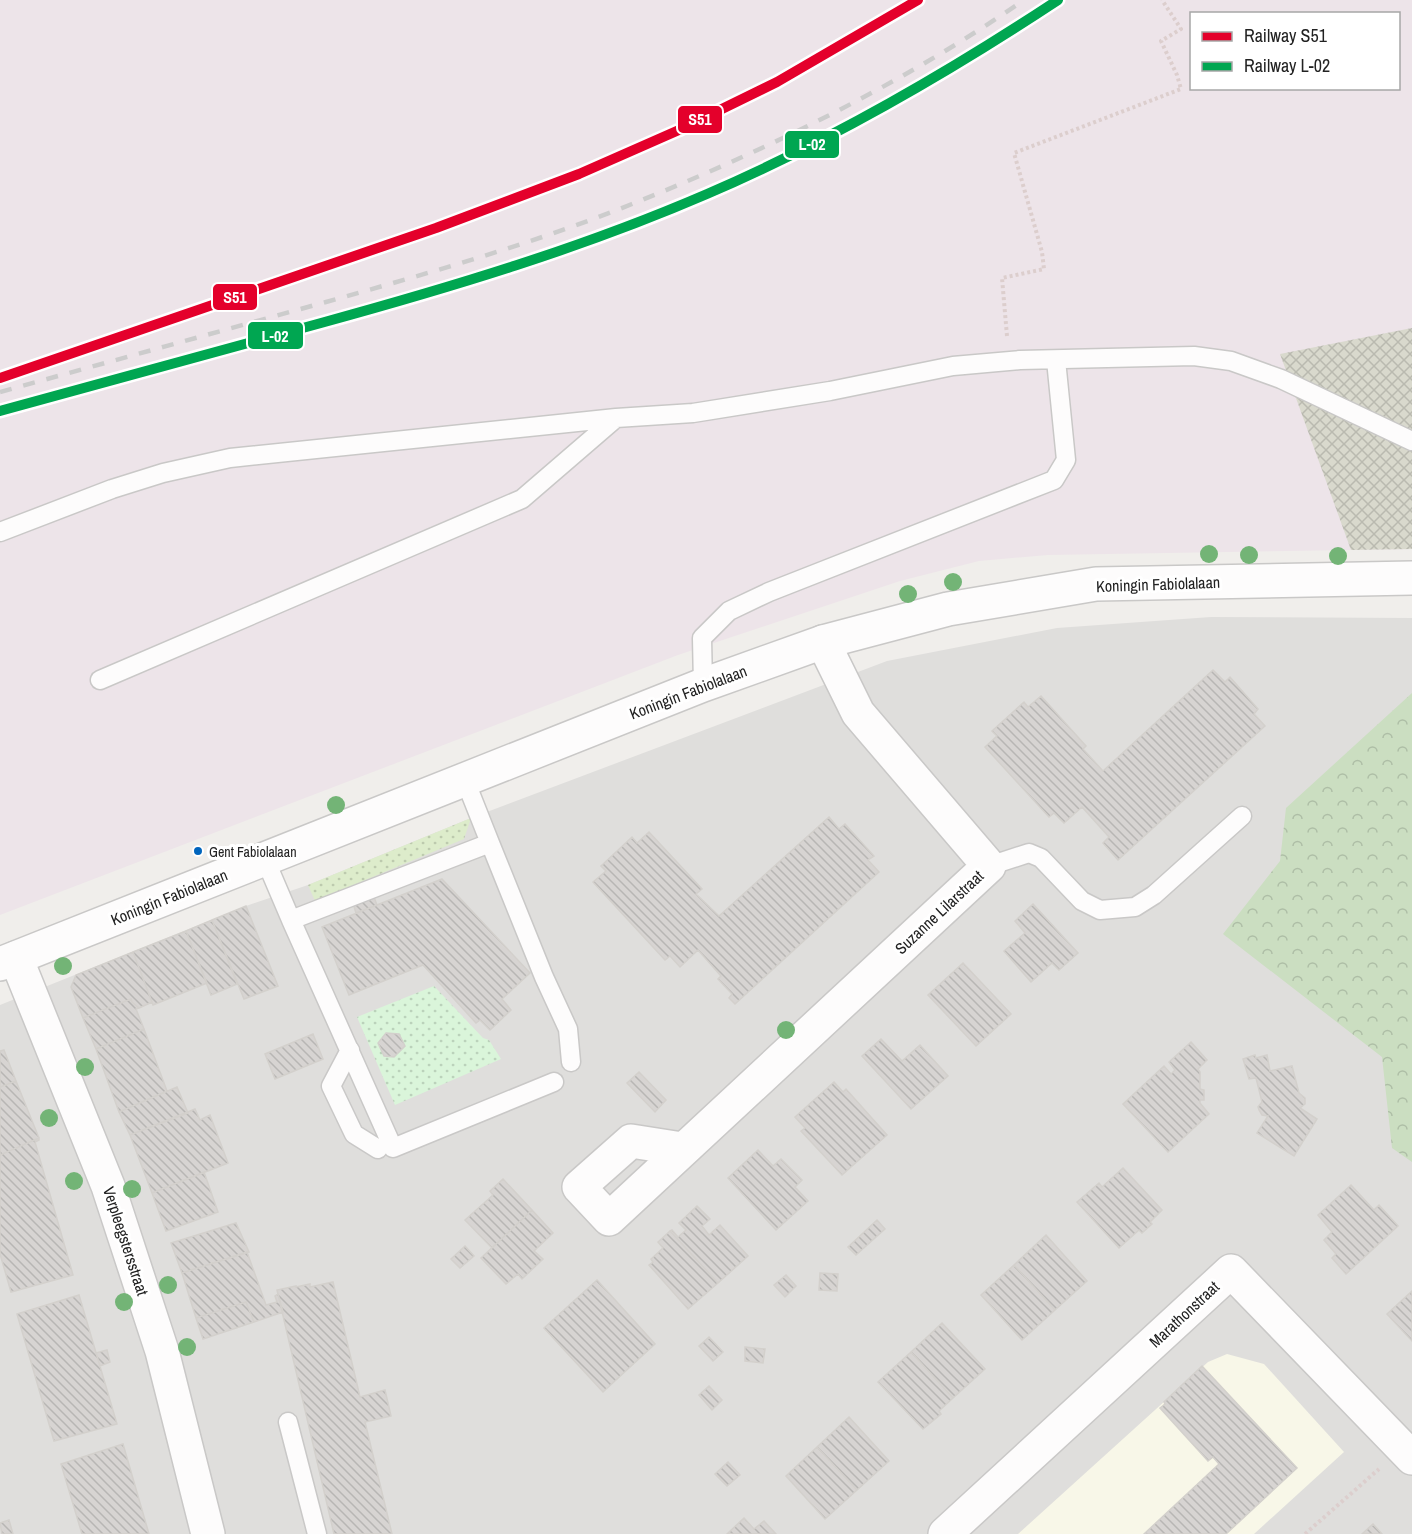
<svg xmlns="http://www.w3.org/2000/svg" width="1412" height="1534" viewBox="0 0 1412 1534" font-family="'Archivo Narrow',sans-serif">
<defs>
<pattern id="construction-cross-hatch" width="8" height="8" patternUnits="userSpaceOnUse" patternTransform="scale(1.5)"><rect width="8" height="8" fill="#d9d9cd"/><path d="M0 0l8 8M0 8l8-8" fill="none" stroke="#babab0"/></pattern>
<pattern id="grass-dots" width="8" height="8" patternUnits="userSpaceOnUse" patternTransform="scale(1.5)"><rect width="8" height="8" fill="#ddeccb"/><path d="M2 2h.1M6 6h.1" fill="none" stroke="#bdcaae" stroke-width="1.8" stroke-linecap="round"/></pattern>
<pattern id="forest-crowns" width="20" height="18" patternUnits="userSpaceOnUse" patternTransform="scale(1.5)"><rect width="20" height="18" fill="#cbdec1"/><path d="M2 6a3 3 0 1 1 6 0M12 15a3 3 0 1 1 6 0" fill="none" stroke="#aebea6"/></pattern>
<pattern id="park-dots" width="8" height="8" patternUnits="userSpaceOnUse" patternTransform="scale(1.5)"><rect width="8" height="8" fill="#daf5da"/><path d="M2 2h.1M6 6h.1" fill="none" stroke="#bbd2bb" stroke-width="1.8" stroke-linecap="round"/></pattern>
<pattern id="building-back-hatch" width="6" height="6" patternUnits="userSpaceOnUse" patternTransform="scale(1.5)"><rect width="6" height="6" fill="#d7d4d2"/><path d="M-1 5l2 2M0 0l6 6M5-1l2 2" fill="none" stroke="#b8b6b4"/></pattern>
</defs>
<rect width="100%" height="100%" fill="#f0eeeb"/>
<path fill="#dfdedc" d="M1211,617L1412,618V1534H0V1005L246,906L308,885L471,818L887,661L1057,628Z"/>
<path fill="#ede4e9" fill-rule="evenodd" d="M0,0H1412V549L1048,555L979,561L900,581L678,655L0,915ZM1192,14H1398V88H1192Z"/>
<path fill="#f8f7e8" d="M1227,1354L1264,1364L1344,1452L1254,1534H1018L1208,1362Z"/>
<path fill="url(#construction-cross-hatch)" d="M1412,328V549L1351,550L1280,354Z"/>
<path fill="url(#grass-dots)" d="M471,818L464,839L315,901L308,885Z"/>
<path fill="url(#forest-crowns)" d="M1412,693V1162L1392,1148L1382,1057L1223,934L1280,861L1286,808Z"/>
<path fill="url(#park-dots)" d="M434,986L483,1038L489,1040L501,1059L395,1105L357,1017Z"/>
<path fill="url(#building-back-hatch)" stroke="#d3d0cc" stroke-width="1.5" d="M1213,670L1225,682L1230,677L1258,709L1254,714L1265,726L1118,860L1103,843L1109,837L1082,807L1064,823L1054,813L1049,817L985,747L997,736L992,731L1024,702L1028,707L1041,696L1086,746L1083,749L1103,771Z
M829,817L839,829L845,824L874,856L868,860L879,872L735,1004L729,998L732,994L718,979L721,976L698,950L680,967L670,956L665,960L593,882L606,871L601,866L632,837L637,843L649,832L702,889L696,894L719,916Z
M442,879L530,973L502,999L511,1010L490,1030L480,1020L476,1023L423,965L349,995L322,927Z
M371,889L377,905L356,913L351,897Z
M1033,904L1078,953L1059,970L1052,963L1031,982L1004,951L1025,933L1015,921Z
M246,906L278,986L244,999L212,920Z
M212,920L237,984L211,995L186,931Z
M186,931L207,983L153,1005L133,952Z
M133,952L152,1002L139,1008L132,1002L131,999L83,1018L71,987L76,975Z
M963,963L1011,1014L976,1046L928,995Z
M131,999L132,1002L139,1008L136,1009L144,1029L96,1049L83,1018Z
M144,1029L167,1091L119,1112L96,1049Z
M386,1033L399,1034L405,1046L394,1057L384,1056L378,1043Z
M313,1034L323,1059L275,1079L265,1054Z
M881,1039L902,1061L920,1045L948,1076L911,1109L862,1056Z
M1191,1042L1207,1060L1198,1069L1200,1072V1089L1204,1090V1100H1200V1103L1209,1114L1168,1152L1123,1104L1164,1066L1171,1074L1175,1070L1169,1062Z
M4,1050L16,1081L0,1087V1051Z
M1255,1055L1256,1058L1267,1055L1270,1071L1292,1066L1299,1093L1305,1098V1104L1300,1108L1317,1119L1294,1156L1257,1133L1268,1116L1262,1115L1259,1110L1258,1107L1262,1102L1256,1078L1249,1079L1243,1059Z
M639,1072L666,1100L655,1112L627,1083Z
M16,1081L39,1138L0,1155V1087Z
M834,1082L843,1092L846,1089L887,1135L842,1175L801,1131L805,1128L795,1117Z
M177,1087L188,1113L130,1135L119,1112Z
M195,1109L200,1120L210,1115L228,1163L152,1193L130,1135Z
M39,1138V1140L35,1142L73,1275L11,1292L0,1254V1155Z
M758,1150L773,1166L781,1159L802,1180L795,1187L808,1201L776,1230L728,1178Z
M1123,1168L1162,1210L1150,1222L1152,1224L1142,1233L1139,1230L1119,1248L1077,1202L1099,1183L1102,1187Z
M204,1172L218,1212L166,1231L152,1193Z
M503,1179L532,1210L492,1248L465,1220L493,1195L490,1191Z
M1351,1185L1374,1210L1379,1205L1398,1226L1346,1274L1332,1258L1336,1254L1324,1240L1332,1232L1318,1215Z
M697,1206L710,1219L702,1226L709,1235L720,1225L748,1256L718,1283L670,1231L672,1230L678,1237L686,1230L679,1223Z
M532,1210L553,1233L534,1251L543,1259L522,1279L518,1274L506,1284L481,1258Z
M877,1220L885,1229L856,1255L848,1247Z
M236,1223L249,1252L182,1273L171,1243Z
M670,1231L718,1283L688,1309L649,1265L653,1262L651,1259L663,1248L658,1242Z
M1046,1235L1087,1281L1055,1310L1014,1265Z
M465,1246L474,1256L460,1268L451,1259Z
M247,1252L266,1305L277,1302L275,1296L278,1294L283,1312L254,1322L246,1302L196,1318L182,1273Z
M1014,1265L1055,1310L1022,1340L981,1295Z
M820,1273L838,1274L837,1291L819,1290Z
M786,1275L796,1286L785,1297L774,1285Z
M597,1280L655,1344L603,1392L544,1328Z
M333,1282L360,1397L385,1390L391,1416L365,1422L392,1534H334L277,1290L296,1286V1287L310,1284V1287Z
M1412,1291V1341L1387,1314Z
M79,1295L117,1424L54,1441L17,1314Z
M246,1302L254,1322L203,1339L196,1318Z
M942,1323L985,1369L953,1398L911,1352Z
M709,1337L723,1352L713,1361L699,1346Z
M745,1347L765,1349L763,1363L745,1361Z
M107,1350L110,1362L100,1366L96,1353Z
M911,1352L953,1398L939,1411L941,1414L923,1429L878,1382Z
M1202,1366L1297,1468L1226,1534H1144L1219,1464L1213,1457L1208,1461L1160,1408L1165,1404L1164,1402Z
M709,1386L722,1400L712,1410L699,1395Z
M849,1417L889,1461L857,1490L817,1447Z
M123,1444L149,1534H82L61,1464Z
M817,1447L857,1490L825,1519L786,1476Z
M728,1462L740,1475L727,1486L715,1474Z
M744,1518L754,1529L764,1521L776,1534H727Z
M9,1520L13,1534H2L0,1523Z
M1373,1524L1382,1534H1362Z"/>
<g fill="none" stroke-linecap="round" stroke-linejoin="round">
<defs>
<path id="service" d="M0,532L112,489L163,473L230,458L616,418L693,413L830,391L953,366L1020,360L1194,356L1231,361L1281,379L1412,441
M100,680L522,499L616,418
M703,685L702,638L729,611L769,592L1054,480L1066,460L1056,360
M490,843L544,977L568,1029L571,1062
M265,859L291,920L490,843L465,780
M989,866L1029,853L1041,858L1082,901L1100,910L1135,907L1154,895L1242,816
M291,920L393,1148L554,1082
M350,1050L331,1086L354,1134L378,1149
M288,1422L317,1534"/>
<path id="minor" d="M16,958L108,1186L162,1351L208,1534
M682,1149L631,1141L579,1187L609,1219L989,866L858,713L823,642
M945,1534L1231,1271L1412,1458"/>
<path id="tertiary" d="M0,964L703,685L823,642L948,609L1096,584L1412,578"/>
</defs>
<use href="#service" stroke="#c9c8c7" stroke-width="21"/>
<use href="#minor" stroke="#c9c8c7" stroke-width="36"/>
<use href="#tertiary" stroke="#c9c8c7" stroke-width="36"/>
<path stroke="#dccecd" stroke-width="4" stroke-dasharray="3 3" stroke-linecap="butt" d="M1007,336L1002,278L1044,269L1042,252L1014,153L1181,89L1177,75L1161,41L1181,29L1162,0
M1305,1534L1379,1469"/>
<use href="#service" stroke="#fdfcfc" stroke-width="18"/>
<use href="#minor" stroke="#fdfcfc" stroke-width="33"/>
<use href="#tertiary" stroke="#fdfcfc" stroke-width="33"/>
<path stroke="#ccc" stroke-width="4.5" stroke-dasharray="12 12" stroke-linecap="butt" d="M0,392C109,362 217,332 326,302C429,273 532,244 632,204C767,150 904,83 1024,0"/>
<defs>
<path id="rail-1" d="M0,378L436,228L579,174L679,130L777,82L918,0"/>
<path id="rail-2" d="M0,411C107,382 214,353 321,323C452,287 582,248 707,194C830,141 946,74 1058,0"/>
</defs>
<use href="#rail-1" stroke="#fff" stroke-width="15"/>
<use href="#rail-2" stroke="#fff" stroke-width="15"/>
<use href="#rail-1" stroke="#e4002b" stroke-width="10"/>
<use href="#rail-2" stroke="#00a651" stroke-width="10"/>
</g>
<g fill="#73b476">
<circle cx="1209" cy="554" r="9"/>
<circle cx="1249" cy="555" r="9"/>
<circle cx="1338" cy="556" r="9"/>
<circle cx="953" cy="582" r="9"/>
<circle cx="908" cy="594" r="9"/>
<circle cx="336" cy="805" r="9"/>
<circle cx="63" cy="966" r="9"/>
<circle cx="786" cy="1030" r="9"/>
<circle cx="85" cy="1067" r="9"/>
<circle cx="49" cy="1118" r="9"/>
<circle cx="74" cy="1181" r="9"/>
<circle cx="132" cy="1189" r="9"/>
<circle cx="168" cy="1285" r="9"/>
<circle cx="124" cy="1302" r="9"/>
<circle cx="187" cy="1347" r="9"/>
</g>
<circle fill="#0065bd" stroke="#fff" stroke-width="2" cx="198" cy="851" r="5"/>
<g text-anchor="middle" stroke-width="6" stroke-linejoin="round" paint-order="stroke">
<g font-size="14" fill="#222" stroke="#fff" text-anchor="start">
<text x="209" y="857">Gent Fabiolalaan</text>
</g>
<g font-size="16" fill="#222" stroke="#fff">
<text transform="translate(1158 584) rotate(-2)" y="6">Koningin Fabiolalaan</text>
<text transform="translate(688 692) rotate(-21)" y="6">Koningin Fabiolalaan</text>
<text transform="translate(169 897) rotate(-22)" y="6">Koningin Fabiolalaan</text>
<text transform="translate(939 912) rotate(-43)" y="6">Suzanne Lilarstraat</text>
<text transform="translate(126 1241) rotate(72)" y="6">Verpleegstersstraat</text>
<text transform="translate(1184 1314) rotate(-43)" y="6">Marathonstraat</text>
</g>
</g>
<g stroke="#fff" stroke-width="2">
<rect x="677" y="105" width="46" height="29" rx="6" fill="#e4002b"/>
<rect x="784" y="130" width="56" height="29" rx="6" fill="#00a651"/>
<rect x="212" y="283" width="46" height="28" rx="6" fill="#e4002b"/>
<rect x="247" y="321" width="57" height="29" rx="6" fill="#00a651"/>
</g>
<g font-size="16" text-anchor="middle" font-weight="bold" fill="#fff">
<text x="700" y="125">S51</text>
<text x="812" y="150">L-02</text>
<text x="235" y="303">S51</text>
<text x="275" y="342">L-02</text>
</g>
<rect x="1190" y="12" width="210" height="78" fill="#ffffff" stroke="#a7a7a7" stroke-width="1.5"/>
<rect x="1202" y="32" width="30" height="9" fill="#e4002b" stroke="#a7a7a7" stroke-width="1.5"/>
<text x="1244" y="42" font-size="18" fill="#222222">Railway S51</text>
<rect x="1202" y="62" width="30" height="9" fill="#00a651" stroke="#a7a7a7" stroke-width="1.5"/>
<text x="1244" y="72" font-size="18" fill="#222222">Railway L-02</text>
</svg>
